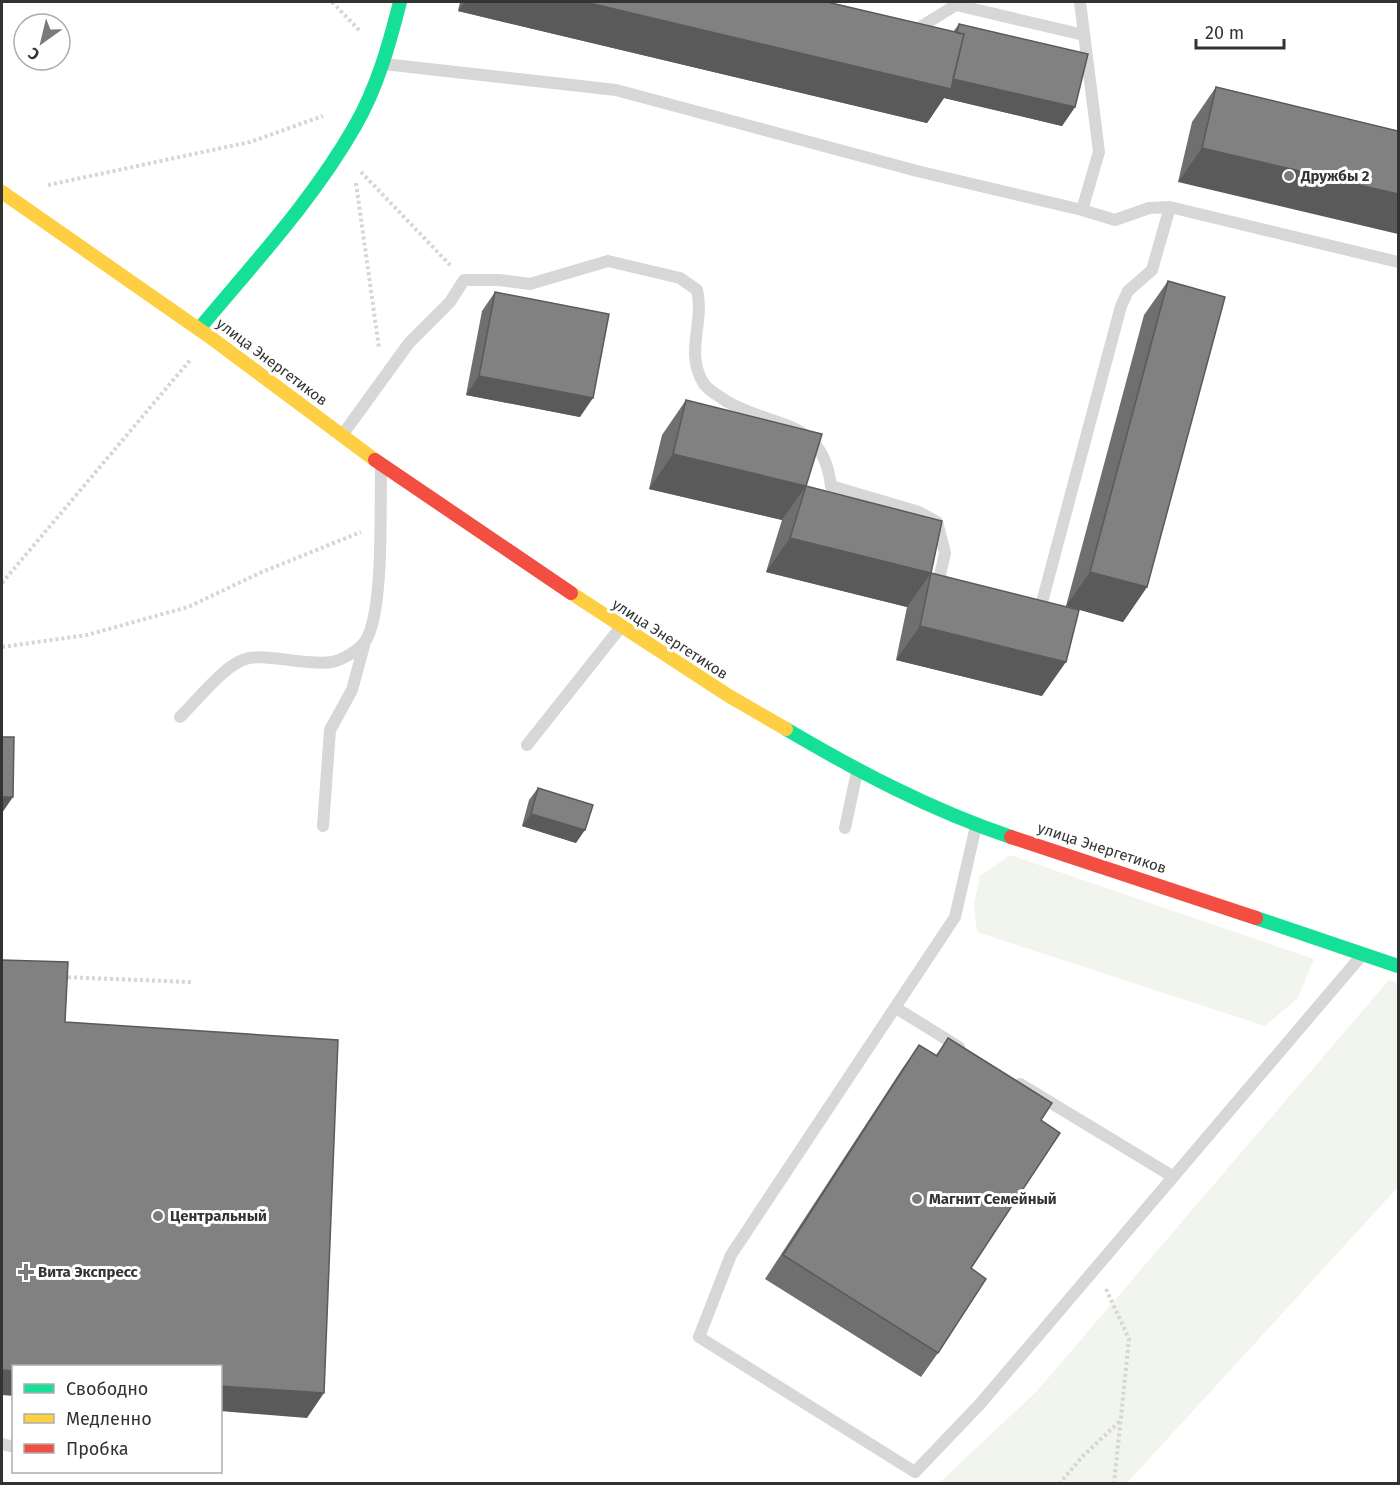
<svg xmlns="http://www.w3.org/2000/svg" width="1400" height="1485" viewBox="0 0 1400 1485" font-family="'Fira Sans',sans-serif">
<rect width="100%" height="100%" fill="#fff"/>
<path fill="#f1f5ed" d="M1010,855L1314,959L1298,998L1265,1026L977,932L974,905L980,876Z
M1389,980L1398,983V1187L1127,1483L938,1484L1037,1391Z"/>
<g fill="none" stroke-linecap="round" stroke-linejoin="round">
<path stroke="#d6d6d6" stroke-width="4" stroke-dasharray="3 3" stroke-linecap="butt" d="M332,2L360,31
M361,172L451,266
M356,183L379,348
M48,185L250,142L323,116
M2,583L191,359
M2,647L87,635L188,607L262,572L361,532
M62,977L191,982
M1106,1289L1129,1339L1114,1484
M1059,1484L1082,1457L1120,1421"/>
<path stroke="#d7d7d7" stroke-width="12" d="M910,27L917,29L956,5L1084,35
M384,64L616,90L917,171L1082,210L1099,152L1080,2
M1082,210L1115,220L1149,208L1170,207L1398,262
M343,434L409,343L450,302L464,280H499L530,284L608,261L680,278L697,290C705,322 684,353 704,384C709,391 719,396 726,401C773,429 823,417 831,486L919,512L937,522L945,553L940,575L946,590
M1035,613L1041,606L1121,306L1128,291L1152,270L1170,207
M180,717C197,701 226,662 249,658C272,654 305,666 332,662C342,660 360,650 366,640C384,610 380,508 381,468
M527,745L620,628
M323,826L330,730L352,690L365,642
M976,826L955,917L731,1255L699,1337L915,1472L980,1404L1362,955
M845,828L857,772
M896,1008L959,1047
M1020,1084L1172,1176
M2,1444L14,1447"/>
<path stroke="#16e098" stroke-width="14" d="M199,329C253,264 313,200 355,126C377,88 389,45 400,2
M786,729C857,771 931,810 1011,837
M1256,918L1398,966"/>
<path stroke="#ffcf43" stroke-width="14" d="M2,192L210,337L375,460
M571,593L729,696L786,729"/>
<path stroke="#f24e42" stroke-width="14" d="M375,460L571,593
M1011,837L1256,918"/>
</g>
<path fill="#6f6f6f" d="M460,2H827L953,32L959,24L1075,107L1062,126L944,98L927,123L458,11Z
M1216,87L1398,131L1178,182L1192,122Z
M1168,281L1147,587L1123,622L1066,606L1144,315Z
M495,292L580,417L466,395L482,311Z
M686,400L806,486L931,573L1042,696L896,660L907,607L766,572L782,520L649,489L662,435Z
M538,788L576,843L522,826L529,800Z
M948,1038L1041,1120L971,1268L938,1353L921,1377L765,1279L902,1069L919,1045L936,1055Z"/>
<path fill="#5a5a5a" d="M465,2H585L946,77L1075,107L1062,126L944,98L927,123L458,11Z
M1202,148L1398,194V234L1178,182Z
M479,376L593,398L580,417L466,395Z
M673,454L806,486L782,520L649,489Z
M790,538L931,573L907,607L766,572Z
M1090,572L1147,587L1123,622L1066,606Z
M920,626L1066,662L1042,696L896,660Z
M2,797H13L2,813Z
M531,814L585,830L576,843L522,826Z
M2,1370L14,1371V1396L2,1395Z
M220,1386L324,1393L307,1418L220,1411Z"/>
<path fill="#818181" stroke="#5a5a5a" stroke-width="1.5" d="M585,2H827L964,34L951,89Z
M959,24L1088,54L1075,107L953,79L964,34L957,33Z
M1216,87L1398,131V194L1202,148Z
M1168,281L1225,297L1147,587L1090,572Z
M495,292L609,314L593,398L479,376Z
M686,400L822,434L806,486L942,521L931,573L790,538L806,486L673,454Z
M931,573L1079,610L1066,662L920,626Z
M2,737H14L13,797H2Z
M538,788L593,805L585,830L531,814Z
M2,960L68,962L65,1022L338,1040L324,1393L220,1386V1366H14V1371L2,1370Z
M948,1038L1052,1103L1041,1120L1060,1133L971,1268L986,1279L938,1353L783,1255L919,1045L937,1056Z"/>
<g fill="#7a7a7a" stroke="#fff" stroke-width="2">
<circle cx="1289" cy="176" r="6"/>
<circle cx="917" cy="1199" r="6"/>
<circle cx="158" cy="1216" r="6"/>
<path d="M23 1263h6v6h6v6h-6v6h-6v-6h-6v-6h6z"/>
</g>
<g text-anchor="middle" stroke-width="6" stroke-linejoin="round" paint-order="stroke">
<g font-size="15" font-weight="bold" fill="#333" stroke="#fff" text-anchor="start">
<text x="1301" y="181">Дружбы 2</text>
<text x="929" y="1204">Магнит Семейный</text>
<text x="170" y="1221">Центральный</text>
<text x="38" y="1277">Вита Экспресс</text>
</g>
<g font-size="15" fill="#333" stroke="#fff">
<text transform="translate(272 362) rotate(37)" y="5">улица Энергетиков</text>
<text transform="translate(670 639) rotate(33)" y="5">улица Энергетиков</text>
<text transform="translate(1102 848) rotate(18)" y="5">улица Энергетиков</text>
</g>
</g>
<rect width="1400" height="1485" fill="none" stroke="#333333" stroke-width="6"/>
<rect x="12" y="1365" width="210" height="108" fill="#ffffff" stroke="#adadad" stroke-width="1.5"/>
<rect x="24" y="1384" width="30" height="9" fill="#16e098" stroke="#adadad" stroke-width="1.5"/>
<text x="66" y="1395" font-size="18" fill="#333333">Свободно</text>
<rect x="24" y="1414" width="30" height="9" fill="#ffcf43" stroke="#adadad" stroke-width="1.5"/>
<text x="66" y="1425" font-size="18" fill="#333333">Медленно</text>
<rect x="24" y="1444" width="30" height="9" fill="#f24e42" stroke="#adadad" stroke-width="1.5"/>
<text x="66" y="1455" font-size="18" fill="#333333">Пробка</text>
<g transform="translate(42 42) rotate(214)"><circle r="28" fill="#ffffff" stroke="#adadad" stroke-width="1.5"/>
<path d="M0-4.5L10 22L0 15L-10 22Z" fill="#7a7a7a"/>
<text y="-9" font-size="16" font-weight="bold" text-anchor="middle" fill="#333333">С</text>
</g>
<path d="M1196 39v9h88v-9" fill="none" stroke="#333333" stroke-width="3"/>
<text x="1205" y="39" font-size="18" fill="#333333" stroke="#ffffff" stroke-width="4.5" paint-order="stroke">20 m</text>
</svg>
